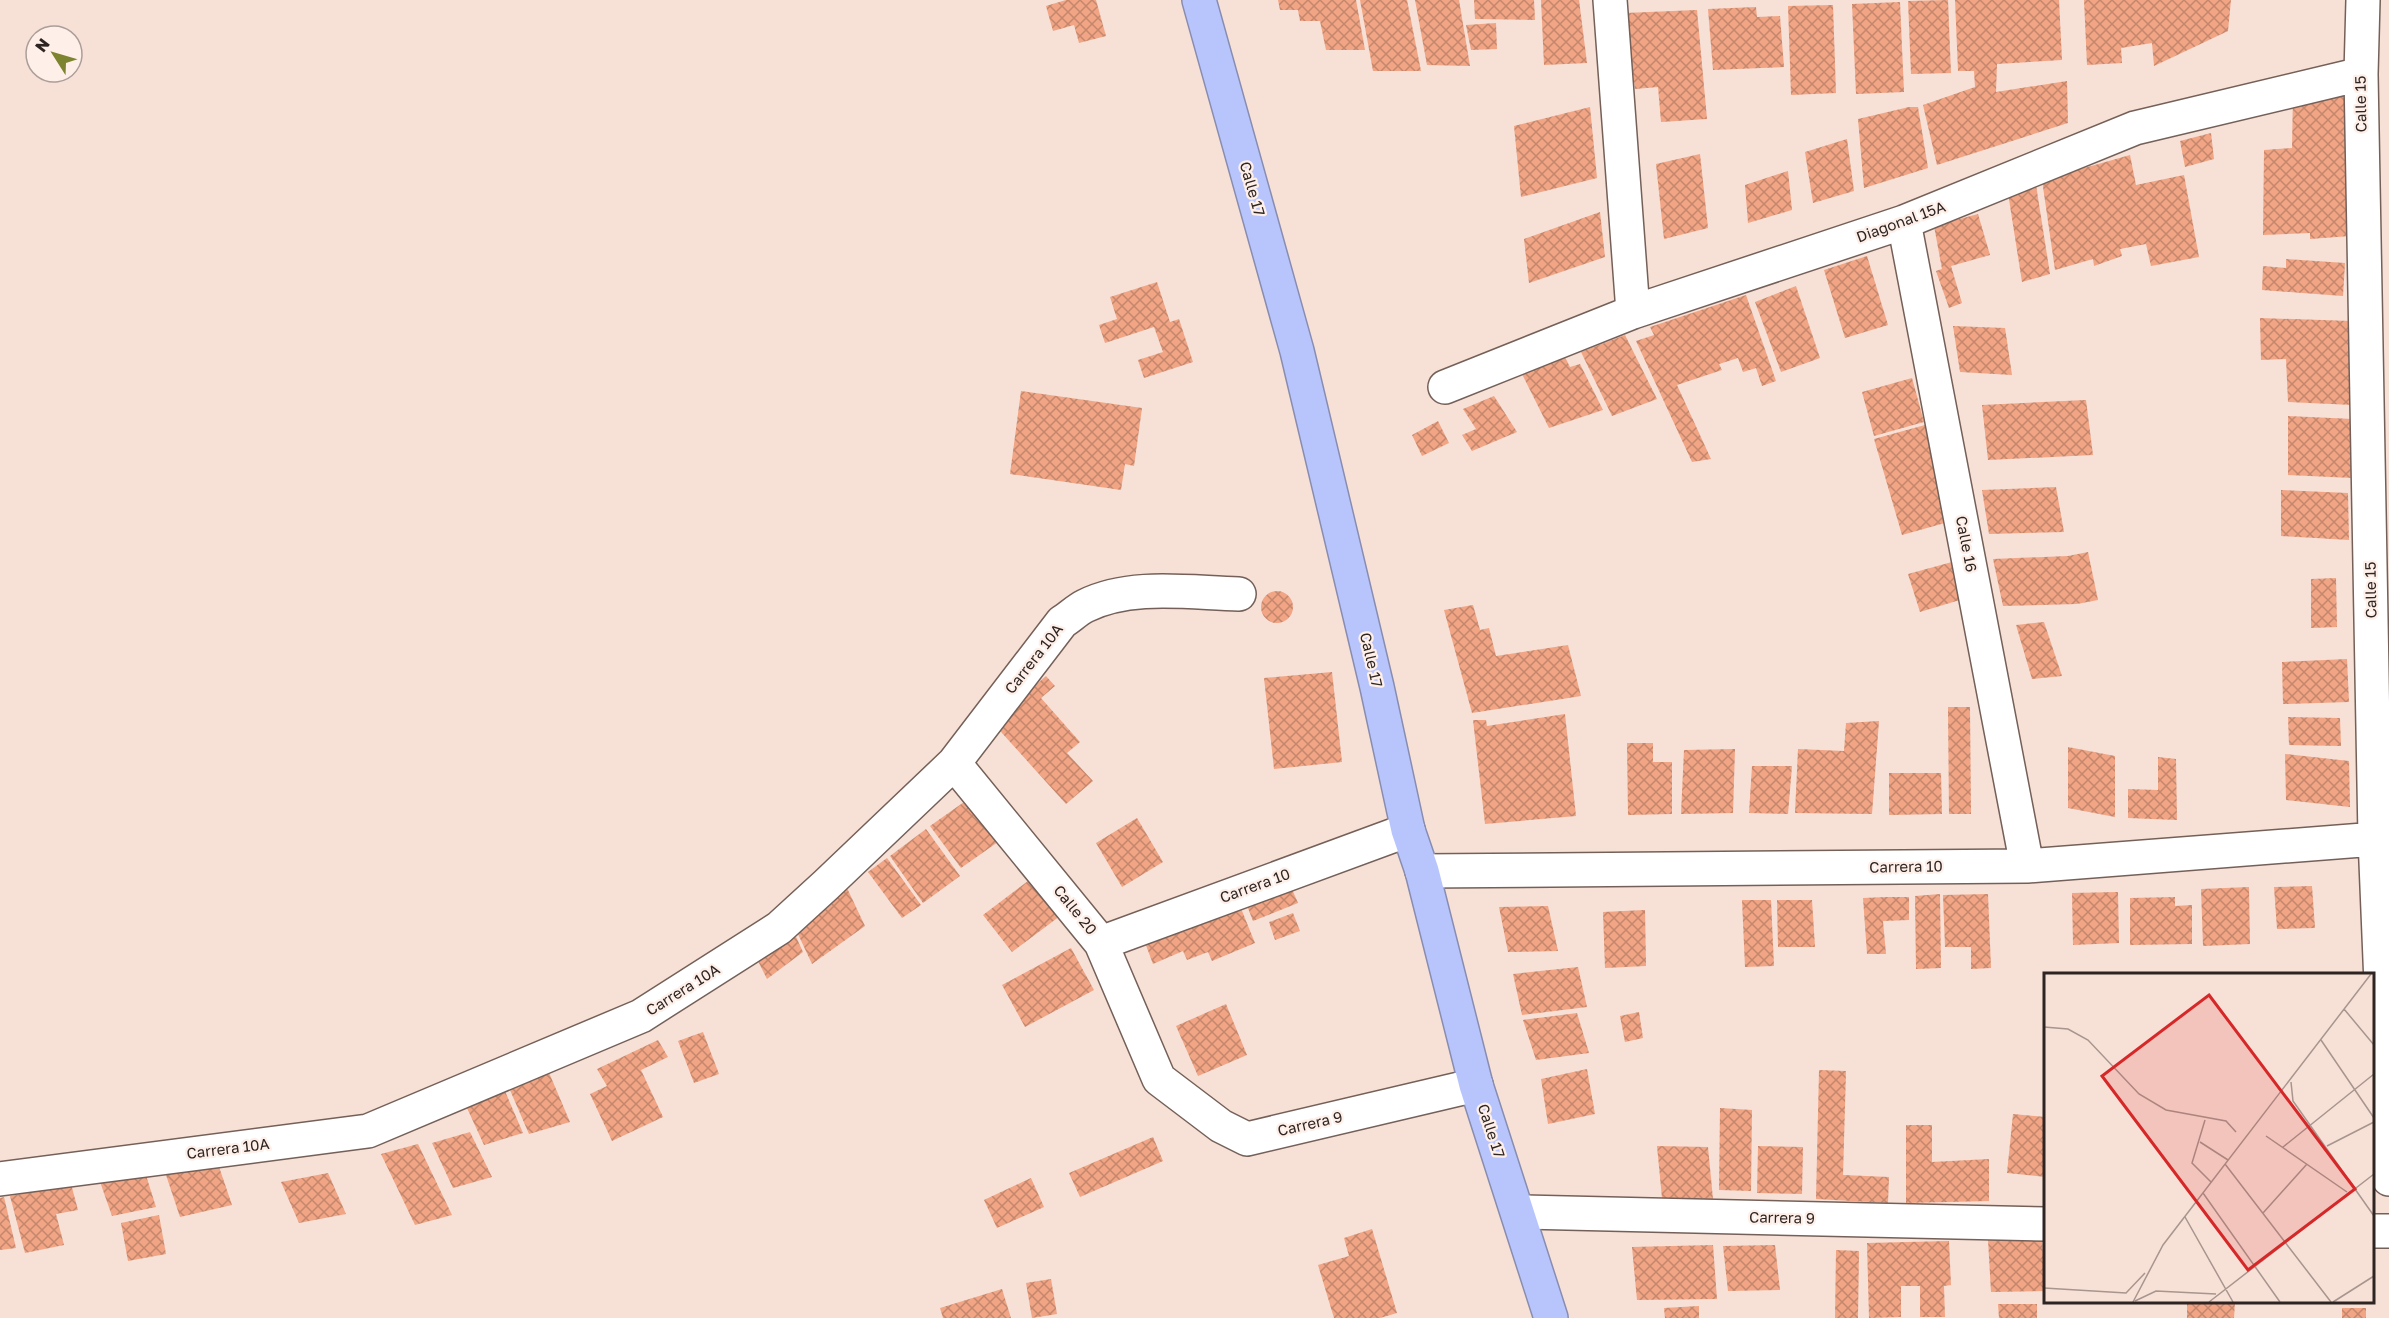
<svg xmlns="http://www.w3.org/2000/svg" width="2389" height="1318" viewBox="0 0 2389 1318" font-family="'Golos Text',sans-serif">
<defs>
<pattern id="building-cross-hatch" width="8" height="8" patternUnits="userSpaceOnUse" patternTransform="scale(1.5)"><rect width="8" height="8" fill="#f1a584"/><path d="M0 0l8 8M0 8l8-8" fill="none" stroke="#c4866c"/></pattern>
</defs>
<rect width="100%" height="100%" fill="#f7e0d6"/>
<path fill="url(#building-cross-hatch)" d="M1066,0H1096L1106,36L1079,43L1074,25L1053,31L1046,6Z
M1278,0H1356L1365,50H1326L1320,21H1300L1298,10H1280Z
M1360,0H1407L1421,71H1373Z
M1415,0H1459L1470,66L1427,65Z
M1474,0H1534L1535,20L1475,19Z
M1541,0H1579L1587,63L1544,65Z
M1948,0L1951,73L1911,74L1908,1Z
M1955,0H2059L2062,60L1997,64L1996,92L2067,81L2068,123L1937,165L1923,105L1975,87L1974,71H1958Z
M2084,0H2231L2228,31L2154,66L2152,43L2121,48L2122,63L2087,65Z
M1900,2L1904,92L1856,94L1852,4Z
M1833,5L1836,93L1791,95L1788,6Z
M1756,7L1757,17L1780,16L1784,67L1713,70L1708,9Z
M1697,10L1707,119L1661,122L1658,87L1635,89L1625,13Z
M1496,23L1497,49L1471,50L1466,25Z
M2351,88L2349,144H2345L2350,236L2310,239V233L2263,235L2264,150L2292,148L2293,92Z
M1590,107L1597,178L1521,197L1514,126Z
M1909,107H1918L1928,168L1864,188L1858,119Z
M2211,133L2214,159L2185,167L2180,141Z
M1847,139L1854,191L1813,203L1805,152Z
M1700,154L1708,228L1664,239L1656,164Z
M2130,155L2136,185L2184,175L2199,257L2151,266L2146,244L2120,249L2122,256L2094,266L2093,259L2055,270L2042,180Z
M1788,171L1792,210L1748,223L1745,185Z
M2036,185L2050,274L2022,282L2008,193Z
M1600,212L1605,257L1529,283L1524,239Z
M1978,214L1990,255L1951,266L1962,303L1949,308L1936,271L1942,269L1934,226Z
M1867,256L1888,325L1845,338L1824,270Z
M2286,259L2345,263L2343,296L2262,290L2263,266L2286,268Z
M1157,282L1170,322L1179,319L1193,362L1144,378L1138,360L1163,352L1154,327L1105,343L1099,325L1117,319L1110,297Z
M1796,286L1820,358L1781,372L1755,302Z
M1746,295L1776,381L1762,386L1756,368L1743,372L1738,358L1719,364L1722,370L1677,385L1711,459L1692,462L1636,341L1654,335L1650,327Z
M2260,318L2351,321L2353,405L2288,402L2286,359L2261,360Z
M1953,326L2005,328L2012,375L1960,372Z
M1625,335L1657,399L1612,416L1581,352Z
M1565,357L1570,367L1580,364L1603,410L1549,428L1521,372Z
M1912,378L1924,422L1874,436L1862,392Z
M1021,391L1142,408L1134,466L1125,464L1121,490L1010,474Z
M1494,396L1517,432L1472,451L1462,435L1476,429L1463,409Z
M2086,400L2093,455L1988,460L1982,405Z
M2288,416L2353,419V478L2288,475Z
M1438,421L1449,443L1422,456L1412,435Z
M1925,425L1952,521L1902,535L1874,439Z
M2056,487L2064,532L1989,534L1982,490Z
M2281,490L2348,493L2349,540L2281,536Z
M2088,552L2098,600L2077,604L2003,606L1993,559L2068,556Z
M1952,562L1963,599L1920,612L1908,574Z
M2336,578L2337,627L2311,628V579Z
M1261 607a16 16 0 1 1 32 0a16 16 0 1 1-32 0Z
M1473,605L1480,630L1489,628L1496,656L1568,645L1581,696L1472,713L1444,610Z
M2044,622L2062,676L2032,679L2016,625Z
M2347,659L2349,702L2283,704L2282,662Z
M1332,672L1342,762L1274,769L1264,678Z
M1046,676L1055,686L1041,698L1080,742L1067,753L1093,781L1066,804L992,722Z
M1948,707H1970L1971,814H1949Z
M1565,714L1576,816L1485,824L1473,720H1486L1487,726Z
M2288,717L2340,718L2341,746L2289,745Z
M1879,721L1872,814L1795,813L1798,749L1844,751L1846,723Z
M1627,743H1653V762H1672V814L1628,815Z
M2068,747L2115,756V817L2068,808Z
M1735,749L1733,813L1681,814L1684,750Z
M2285,754L2349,761L2350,807L2286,800Z
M2158,757L2176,759L2177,820L2128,818V789L2158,790Z
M1752,766H1792L1788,814L1749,813Z
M1889,773H1941L1942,814L1889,815Z
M974,795L1005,837L961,868L930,826Z
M1137,818L1163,862L1122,887L1096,843Z
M926,829L960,876L923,903L890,856Z
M887,858L921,905L902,918L868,872Z
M1036,875L1064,913L1012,952L983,915Z
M1288,880L1298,903L1253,921L1244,898Z
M2312,886L2315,928L2277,929L2274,887Z
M2249,887L2250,944L2203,946L2201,889Z
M847,888L865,926L812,964L797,932Z
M2118,892L2119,943L2073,945L2072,893Z
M1940,894L1941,968L1916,969L1915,896Z
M1988,894L1991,968L1971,969V947H1945L1943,895Z
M1886,897H1909V920L1883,921L1886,954H1867L1863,898Z
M2175,897V906L2192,905V944L2130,945V898Z
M1742,900H1771L1774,966L1745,967Z
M1777,900H1812L1815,947H1778Z
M1238,901L1255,943L1212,961L1208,952L1187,960L1183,951L1153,964L1144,940Z
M1548,906L1558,951L1508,952L1499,907Z
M1645,910L1646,966L1605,968L1603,912Z
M1293,913L1300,931L1275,940L1269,922Z
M792,928L803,952L767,979L755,955Z
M1071,948L1094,990L1025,1027L1002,985Z
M1578,967L1587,1007L1522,1015L1513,974Z
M1226,1004L1247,1055L1198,1076L1176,1026Z
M1639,1012L1643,1038L1625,1042L1620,1016Z
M1577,1013L1589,1053L1536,1060L1523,1020Z
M703,1032L719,1074L694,1083L678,1041Z
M658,1040L668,1057L641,1070L663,1117L612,1141L590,1094L607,1086L597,1069Z
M547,1068L570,1122L529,1134L506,1081Z
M1587,1069L1595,1114L1548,1124L1541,1079Z
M1819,1070L1846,1071L1843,1175L1889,1177L1888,1203L1816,1199Z
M501,1082L523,1133L484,1145L461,1095Z
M1720,1108L1752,1110L1751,1191L1719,1190Z
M2013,1114L2046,1117V1177L2007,1173Z
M1906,1125H1932V1162L1989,1159V1201L1906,1203Z
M470,1132L492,1177L453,1188L432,1143Z
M1153,1137L1163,1161L1080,1197L1069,1173Z
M418,1144L452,1215L415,1225L381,1154Z
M1657,1146L1708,1147L1713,1199L1662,1198Z
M1758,1146L1803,1147L1802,1194L1757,1193Z
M215,1155L232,1205L180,1217L163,1166Z
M144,1169L156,1207L112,1216L99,1179Z
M328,1173L346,1214L299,1223L281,1182Z
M1031,1178L1044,1207L997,1228L984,1200Z
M71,1184L78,1210L56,1214L64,1245L25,1253L10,1196Z
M4,1197L16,1248L0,1250V1198Z
M159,1215L166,1254L128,1261L121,1223Z
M1372,1229L1397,1313L1380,1318H1334L1318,1265L1349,1256L1344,1238Z
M2042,1239L2045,1291L1991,1292L1988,1240Z
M1949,1241L1951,1285L1944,1286L1945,1317H1920V1286H1901V1317L1869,1318L1867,1243Z
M1713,1245L1717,1299L1637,1300L1632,1247Z
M1775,1245L1780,1290L1728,1291L1723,1246Z
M1836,1250L1859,1251L1858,1318H1835Z
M1051,1279L1057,1314L1032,1318L1026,1283Z
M1002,1289L1011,1318H943L940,1308Z
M2187,1302H2235L2234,1318H2187Z
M1998,1304H2037V1318H1999Z
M1699,1306V1318H1665L1664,1308Z
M2342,1308H2366V1318H2342Z"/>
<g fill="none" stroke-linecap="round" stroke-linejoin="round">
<defs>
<path id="minor" d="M1610,0L1633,312
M2363,0L2361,74L2375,838L2389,1179
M1904,222L2027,866
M1445,387L1633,312L1904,222L2135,128L2361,74
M954,763L1101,943L1159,1079L1221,1126L1247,1139L1476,1085
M1422,871L2027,866L2389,838
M1101,943L1408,830
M0,1179L368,1131L641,1016L779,928L826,885L954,763L1062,622C1070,617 1077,610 1085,606C1131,583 1190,593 1239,594
M1519,1212L2046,1224
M2372,1231H2389"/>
<path id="highway" d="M1199,0L1297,351L1377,687L1408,830L1422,871L1476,1085L1551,1318"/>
</defs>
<use href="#minor" stroke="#746058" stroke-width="36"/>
<use href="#highway" stroke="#888db0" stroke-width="36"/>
<use href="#minor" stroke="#fff" stroke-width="33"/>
<use href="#highway" stroke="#b8c5fd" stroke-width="33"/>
</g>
<g text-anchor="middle" stroke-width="4.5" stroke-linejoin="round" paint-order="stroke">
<g font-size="15" fill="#2e2522" stroke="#feefe9">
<text transform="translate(2361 104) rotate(-91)" y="5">Calle 15</text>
<text transform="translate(1252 189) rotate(74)" y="5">Calle 17</text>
<text transform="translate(1901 222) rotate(-20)" y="5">Diagonal 15A</text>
<text transform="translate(1966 544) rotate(79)" y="5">Calle 16</text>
<text transform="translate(2371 590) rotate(-91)" y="5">Calle 15</text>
<text transform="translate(1034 659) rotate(-52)" y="5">Carrera 10A</text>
<text transform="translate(1371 660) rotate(77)" y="5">Calle 17</text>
<text transform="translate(1906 867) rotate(-1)" y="5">Carrera 10</text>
<text transform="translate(1255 886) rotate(-20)" y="5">Carrera 10</text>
<text transform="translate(1075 910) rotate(51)" y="5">Calle 20</text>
<text transform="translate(683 990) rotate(-32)" y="5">Carrera 10A</text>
<text transform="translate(1310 1124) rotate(-13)" y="5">Carrera 9</text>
<text transform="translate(1491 1131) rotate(72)" y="5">Calle 17</text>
<text transform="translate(228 1149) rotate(-7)" y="5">Carrera 10A</text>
<text transform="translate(1782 1218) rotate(1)" y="5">Carrera 9</text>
</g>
</g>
<g transform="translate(2044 973)">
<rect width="330" height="330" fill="#f7e0d6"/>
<path fill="none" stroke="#a7958e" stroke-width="1.5" d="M300,36L330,72M0,54L24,56L44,67L95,121L122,137L182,148L192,159M277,67L330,145M247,109L249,128L330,243M161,147L148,190L167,209M222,163L303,219M156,169L184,187M283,173L330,149M239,174L330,101M181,191L287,329M159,220L236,329M219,240L263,191M141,244L189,329M0,315L82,320L101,300M91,328L112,318L172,321M89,329L119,272L327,1M165,329L330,201M289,329L330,303"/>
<path fill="#d62828" fill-opacity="0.15" stroke="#d62828" stroke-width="3" d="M165,22L311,216L204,297L58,103Z"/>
<rect width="330" height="330" fill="none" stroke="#2e2522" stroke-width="3"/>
</g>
<g transform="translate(54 54) rotate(307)"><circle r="28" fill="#feefe9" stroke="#ab9e99" stroke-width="1.5"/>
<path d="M0-4.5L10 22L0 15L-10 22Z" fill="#7d842f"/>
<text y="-9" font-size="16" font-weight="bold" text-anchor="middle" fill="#2e2522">N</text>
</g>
</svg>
